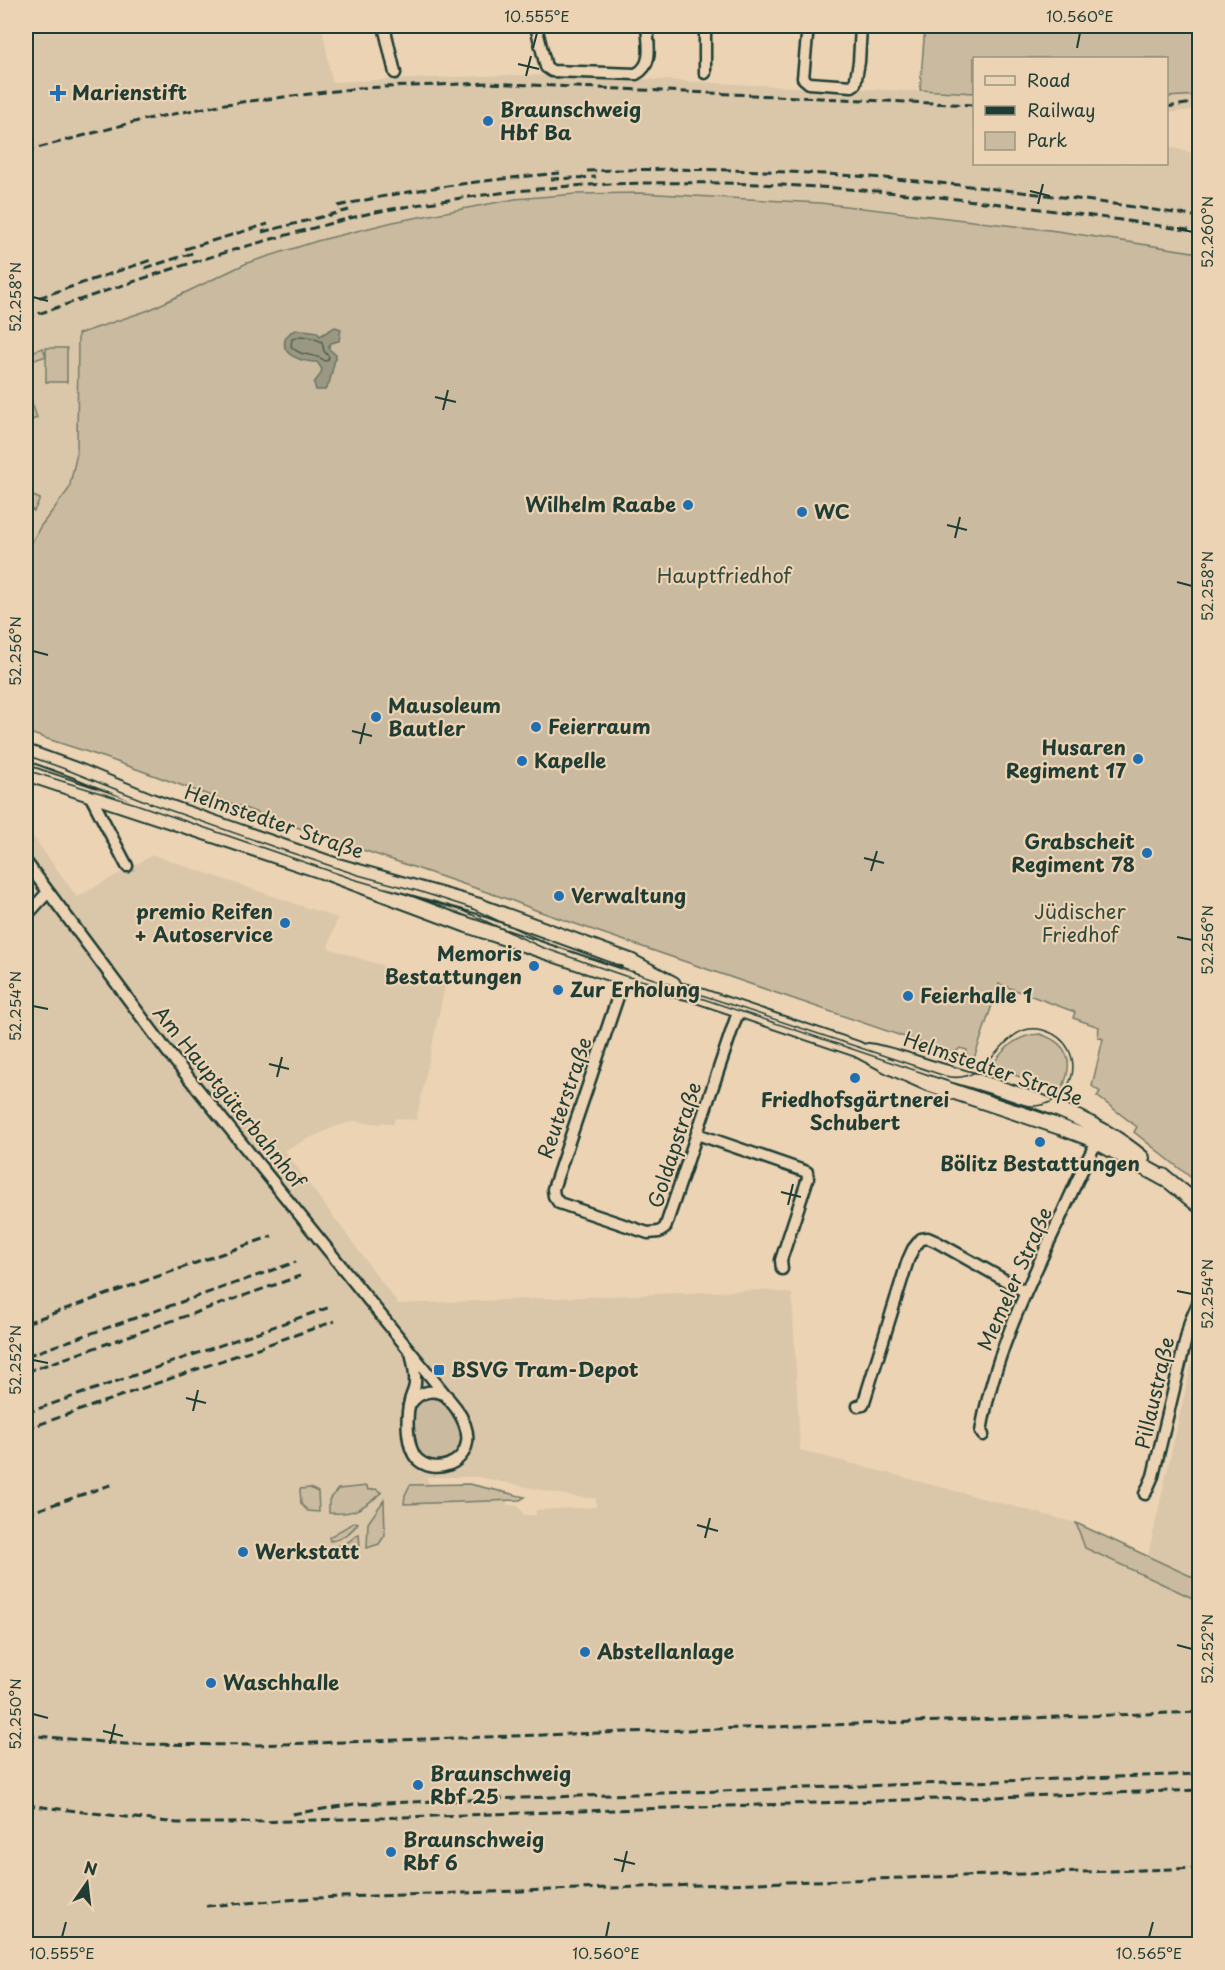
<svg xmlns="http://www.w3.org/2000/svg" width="1225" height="1970" viewBox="0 0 1225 1970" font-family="'Playpen Sans',sans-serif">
<rect width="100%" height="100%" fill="#ebd3b4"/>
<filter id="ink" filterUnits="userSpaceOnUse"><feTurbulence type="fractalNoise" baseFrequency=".0167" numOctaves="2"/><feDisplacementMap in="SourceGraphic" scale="12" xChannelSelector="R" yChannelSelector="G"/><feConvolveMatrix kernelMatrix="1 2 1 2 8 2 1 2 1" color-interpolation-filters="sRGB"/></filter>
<g filter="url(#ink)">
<path fill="#dac6a9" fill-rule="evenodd" d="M26,26H322L332,82L510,75L606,77L772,86L974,93V164H1166L1167,146L1199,155V253L1057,231L820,203L640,193L576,194L515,199L393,222L317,241L247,263L149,310L78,334L77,453L75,470L69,489L26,554Z
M1199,95V109L1167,113L1166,97Z
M26,827L77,897L153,855L337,918L328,948L445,986L416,1120L395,1118L393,1125L383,1122L380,1124L354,1121L334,1127L284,1150L398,1304L763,1290L792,1294L800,1450L1076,1523L1085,1548L1199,1601V1944H26ZM426,1477H479L575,1497L596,1498V1507L536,1510V1515H524L518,1506L507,1505L508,1492L475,1484L430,1485Z
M1199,1330V1580L1148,1556Z"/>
<path fill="#caba9f" stroke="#747c6a" stroke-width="1.5" d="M925,26H1199V95L1167,97L1166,58H974V93L920,90Z
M640,193L820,203L1057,231L1199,253V1184L1134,1132L1137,1127L1097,1096L1100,1092L1092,1086L1103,1039L1098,1037L1099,1027L1073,1018L1075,1012L999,984L975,1056L972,1060L965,1059L967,1050L960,1048L957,1051L951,1053L538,911L513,901L313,833L106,758L26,732V554L40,527L69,489L77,453L78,334L149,310L247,263L317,241L393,222L515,199L576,194Z
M43,348L46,356V348H67V382H46V356L26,363V354Z
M26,385L37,418L26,422Z
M26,493L40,499L34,511L26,506Z
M1040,1034C1071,1044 1074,1065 1061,1091L991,1067C1004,1048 1016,1035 1040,1034Z
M428,1397C447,1396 467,1426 461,1445C459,1452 453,1458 446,1461C418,1469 414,1441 414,1422C414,1418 413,1412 415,1408C416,1402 423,1399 428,1397Z
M469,1484L525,1497L520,1500L404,1504L405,1495L410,1485Z
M367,1486L368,1490L376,1489L382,1493C362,1508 355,1515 329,1513V1500L338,1489Z
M310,1488L318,1492L319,1512L308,1511L301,1504L300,1489Z
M384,1500L385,1535L379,1544L367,1548L368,1523Z
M355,1522L358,1523C351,1533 342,1539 330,1541L329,1537Z
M1076,1523L1199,1580V1601L1085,1548Z
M359,1534L360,1548L333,1547L345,1544Z"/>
<path fill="#9a9882" stroke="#697463" stroke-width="1.5" d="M335,327L341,329L339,341L331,343L329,346V349L336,355L329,384L325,390H316L314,383L320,375L322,369L317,362C304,362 278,356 286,337C288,335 290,332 293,331C300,328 309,331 317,332L320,336Z"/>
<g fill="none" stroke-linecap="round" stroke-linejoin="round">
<path stroke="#506153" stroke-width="1.5" d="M301,336L313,338L322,342L324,351L329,357L328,360L325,361C315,352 300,358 291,346L292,339Z"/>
<defs>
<path id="street" d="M384,26L395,73
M536,26L546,67L552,71L636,74C654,65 648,43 647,26
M808,26L803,78L809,83L852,86L855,84L859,62L861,26
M705,73V26
M89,793L127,866
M26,862L167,1051L456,1408C462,1417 469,1430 467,1442C464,1465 434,1475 417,1459C406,1447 406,1416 410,1401C411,1395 415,1390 415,1383C416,1373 413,1362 411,1352
M26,916L48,892
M630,961L553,1189L554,1196L559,1203L648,1233L659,1232L665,1228L739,1009
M697,1134L807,1172L808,1178L781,1260L782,1269
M411,1403C420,1391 434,1388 447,1396
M858,1406L863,1405L908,1260L913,1249L921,1239L928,1238L937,1242L1026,1292
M983,1435L981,1432C993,1359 1024,1295 1055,1229C1069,1200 1081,1169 1097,1142
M1145,1494L1153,1476L1190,1322L1200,1299"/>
<path id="secondary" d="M26,752L81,772L151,801L334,865L479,906L630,961L673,984
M26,773L328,873L467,925L624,978L691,993L857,1049L889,1066L925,1082L1060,1127L1092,1139L1169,1181
M868,1051C894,1055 919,1065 944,1072C1012,1092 1086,1111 1142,1158
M1163,1176L1200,1206"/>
</defs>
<use href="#street" stroke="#1f3d34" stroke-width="15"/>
<use href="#secondary" stroke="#1f3d34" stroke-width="18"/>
<use href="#street" stroke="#ebd3b4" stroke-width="10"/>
<use href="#secondary" stroke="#ebd3b4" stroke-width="14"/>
<path stroke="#1f3d34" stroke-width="1.5" d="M26,755L65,769L155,805L280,849L358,875L418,891L471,908L546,943L945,1076C994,1088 999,1019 1043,1030C1094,1044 1077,1122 1012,1103L671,988L625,976L541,947L464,911L353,879L136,804L26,770"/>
<path stroke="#1f3d34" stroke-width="3" stroke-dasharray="9 4.5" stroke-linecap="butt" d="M1166,107L1200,102
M26,151L142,120L225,104L360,88L488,83L974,105
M587,171C793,163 997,185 1200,217
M551,179L596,177
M338,206C411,189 486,180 560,173
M262,232L349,210
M185,249L268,224
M145,268L196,252
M26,302L154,259
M26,318C118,287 211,254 306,230C329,224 352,217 376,212C441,200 506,191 572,186C782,173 993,200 1200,232
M26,1323L272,1236
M26,1356L296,1262
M26,1372L300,1276
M26,1413L330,1307
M26,1429L335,1321
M26,1514L113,1484
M26,1735L125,1744L256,1745L1200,1712
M26,1805L177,1823H228L1200,1790
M292,1814L354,1804L1200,1774
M206,1906L313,1898L1200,1868"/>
</g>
</g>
<path fill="none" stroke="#1f3d34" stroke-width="2" d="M533,48L537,33M1077,48L1080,33M518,64L539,69M526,76L531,56M1030,191L1050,196M1038,204L1043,184M1177,228L1192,232M33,297L48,301M435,397L456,402M443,410L448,390M947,525L967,530M955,538L960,517M1177,582L1192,586M33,651L48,655M352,731L372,736M360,744L365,723M864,858L884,863M871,871L877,851M1177,937L1192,940M33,1006L48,1009M269,1064L289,1069M277,1077L282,1057M781,1192L801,1197M788,1205L793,1184M1177,1291L1192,1294M33,1360L48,1363M186,1398L206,1403M193,1411L198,1390M697,1525L718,1531M705,1538L710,1518M1177,1645L1192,1649M33,1714L48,1718M103,1731L123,1736M110,1744L115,1724M614,1859L635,1864M622,1872L627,1851M62,1937L66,1922M606,1937L609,1922M1149,1937L1153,1922"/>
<g fill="#1f6fb2" stroke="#ebd3b4" stroke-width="2">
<path d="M55 84h6v6h6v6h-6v6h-6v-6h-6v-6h6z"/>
<circle cx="488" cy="121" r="6"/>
<circle cx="688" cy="505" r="6"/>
<circle cx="802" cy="512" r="6"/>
<circle cx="376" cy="717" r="6"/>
<circle cx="536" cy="727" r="6"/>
<circle cx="1138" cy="759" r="6"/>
<circle cx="522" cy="761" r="6"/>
<circle cx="1147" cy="853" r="6"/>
<circle cx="559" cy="896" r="6"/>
<circle cx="285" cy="923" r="6"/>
<circle cx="534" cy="966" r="6"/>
<circle cx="558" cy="990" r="6"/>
<circle cx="908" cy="996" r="6"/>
<circle cx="855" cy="1078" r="6"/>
<circle cx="1040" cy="1142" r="6"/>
<rect x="433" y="1364" width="12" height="12" rx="3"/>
<circle cx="243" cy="1552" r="6"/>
<circle cx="585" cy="1652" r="6"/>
<circle cx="211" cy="1683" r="6"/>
<circle cx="418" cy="1785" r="6"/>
<circle cx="391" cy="1852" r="6"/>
</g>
<g text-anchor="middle" stroke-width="4.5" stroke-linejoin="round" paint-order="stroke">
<g font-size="20" font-weight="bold" fill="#1f3d34" stroke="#ebd3b4" text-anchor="start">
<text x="72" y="100">Marienstift</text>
<text x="500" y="117">Braunschweig<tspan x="500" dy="23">Hbf Ba</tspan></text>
<text x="676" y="512" text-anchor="end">Wilhelm Raabe</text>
<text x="814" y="519">WC</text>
<text x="388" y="713">Mausoleum<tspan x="388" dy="23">Bautler</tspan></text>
<text x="548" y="734">Feierraum</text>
<text x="1126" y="755" text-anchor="end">Husaren<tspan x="1126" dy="23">Regiment 17</tspan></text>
<text x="534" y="768">Kapelle</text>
<text x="1135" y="849" text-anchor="end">Grabscheit<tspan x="1135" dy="23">Regiment 78</tspan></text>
<text x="571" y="903">Verwaltung</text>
<text x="273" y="919" text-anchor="end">premio Reifen<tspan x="273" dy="23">+ Autoservice</tspan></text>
<text x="522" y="961" text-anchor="end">Memoris<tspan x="522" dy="23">Bestattungen</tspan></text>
<text x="570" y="997">Zur Erholung</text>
<text x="920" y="1003">Feierhalle 1</text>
<text x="855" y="1107" text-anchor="middle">Friedhofsgärtnerei<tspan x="855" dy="23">Schubert</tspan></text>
<text x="1040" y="1171" text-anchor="middle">Bölitz Bestattungen</text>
<text x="451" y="1377">BSVG Tram-Depot</text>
<text x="255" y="1559">Werkstatt</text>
<text x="597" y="1659">Abstellanlage</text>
<text x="223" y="1690">Waschhalle</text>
<text x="430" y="1781">Braunschweig<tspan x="430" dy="23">Rbf 25</tspan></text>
<text x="403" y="1847">Braunschweig<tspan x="403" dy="23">Rbf 6</tspan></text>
</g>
<g font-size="20" fill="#304a3f" stroke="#ebd3b4">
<text x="724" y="583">Hauptfriedhof</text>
<text x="1080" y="919">Jüdischer<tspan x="1080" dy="23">Friedhof</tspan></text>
</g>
<g font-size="20" fill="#1f3d34" stroke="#ebd3b4">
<text transform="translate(274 822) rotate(19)" y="7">Helmstedter Straße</text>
<text transform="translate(993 1069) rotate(19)" y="7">Helmstedter Straße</text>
<text transform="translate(229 1097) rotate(51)" y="7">Am Hauptgüterbahnhof</text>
<text transform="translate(565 1098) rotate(-71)" y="7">Reuterstraße</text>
<text transform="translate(675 1145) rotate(-72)" y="7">Goldapstraße</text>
<text transform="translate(1015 1279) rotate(-66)" y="7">Memeler Straße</text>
<text transform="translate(1155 1393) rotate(-77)" y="7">Pillaustraße</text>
</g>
</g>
<rect width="1225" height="1970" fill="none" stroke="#ebd3b4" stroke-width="66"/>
<rect x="973" y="57" width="195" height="108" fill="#ebd3b4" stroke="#999781" stroke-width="1.5"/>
<rect x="985" y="76" width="30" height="9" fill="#ebd3b4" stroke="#999781" stroke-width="1.5"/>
<text x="1027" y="87" font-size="18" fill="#1f3d34">Road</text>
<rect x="985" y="106" width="30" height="9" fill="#1f3d34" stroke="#999781" stroke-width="1.5"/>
<text x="1027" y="117" font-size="18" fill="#1f3d34">Railway</text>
<rect x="985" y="132" width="30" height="18" fill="#caba9f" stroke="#999781" stroke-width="1.5"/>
<text x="1027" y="147" font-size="18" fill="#1f3d34">Park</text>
<g transform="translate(87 1883) rotate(14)" stroke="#ebd3b4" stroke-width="4.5" paint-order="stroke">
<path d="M0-4.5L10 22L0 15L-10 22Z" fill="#1f3d34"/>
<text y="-9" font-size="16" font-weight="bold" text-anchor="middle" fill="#1f3d34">N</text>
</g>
<rect x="33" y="33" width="1159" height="1904" fill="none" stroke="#1f3d34" stroke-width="2"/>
<g font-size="15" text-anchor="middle" fill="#1f3d34">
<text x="537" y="22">10.555°E</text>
<text x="1080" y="22">10.560°E</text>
<text transform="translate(1208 232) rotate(-90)" y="5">52.260°N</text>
<text transform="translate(16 297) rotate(-90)" y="5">52.258°N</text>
<text transform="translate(1208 586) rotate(-90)" y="5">52.258°N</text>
<text transform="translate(16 651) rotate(-90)" y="5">52.256°N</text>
<text transform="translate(1208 940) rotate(-90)" y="5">52.256°N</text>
<text transform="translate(16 1006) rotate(-90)" y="5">52.254°N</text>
<text transform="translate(1208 1294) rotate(-90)" y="5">52.254°N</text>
<text transform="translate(16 1360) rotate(-90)" y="5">52.252°N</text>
<text transform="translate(1208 1649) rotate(-90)" y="5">52.252°N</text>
<text transform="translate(16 1714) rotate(-90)" y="5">52.250°N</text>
<text x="62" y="1959">10.555°E</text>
<text x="606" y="1959">10.560°E</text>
<text x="1149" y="1959">10.565°E</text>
</g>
</svg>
